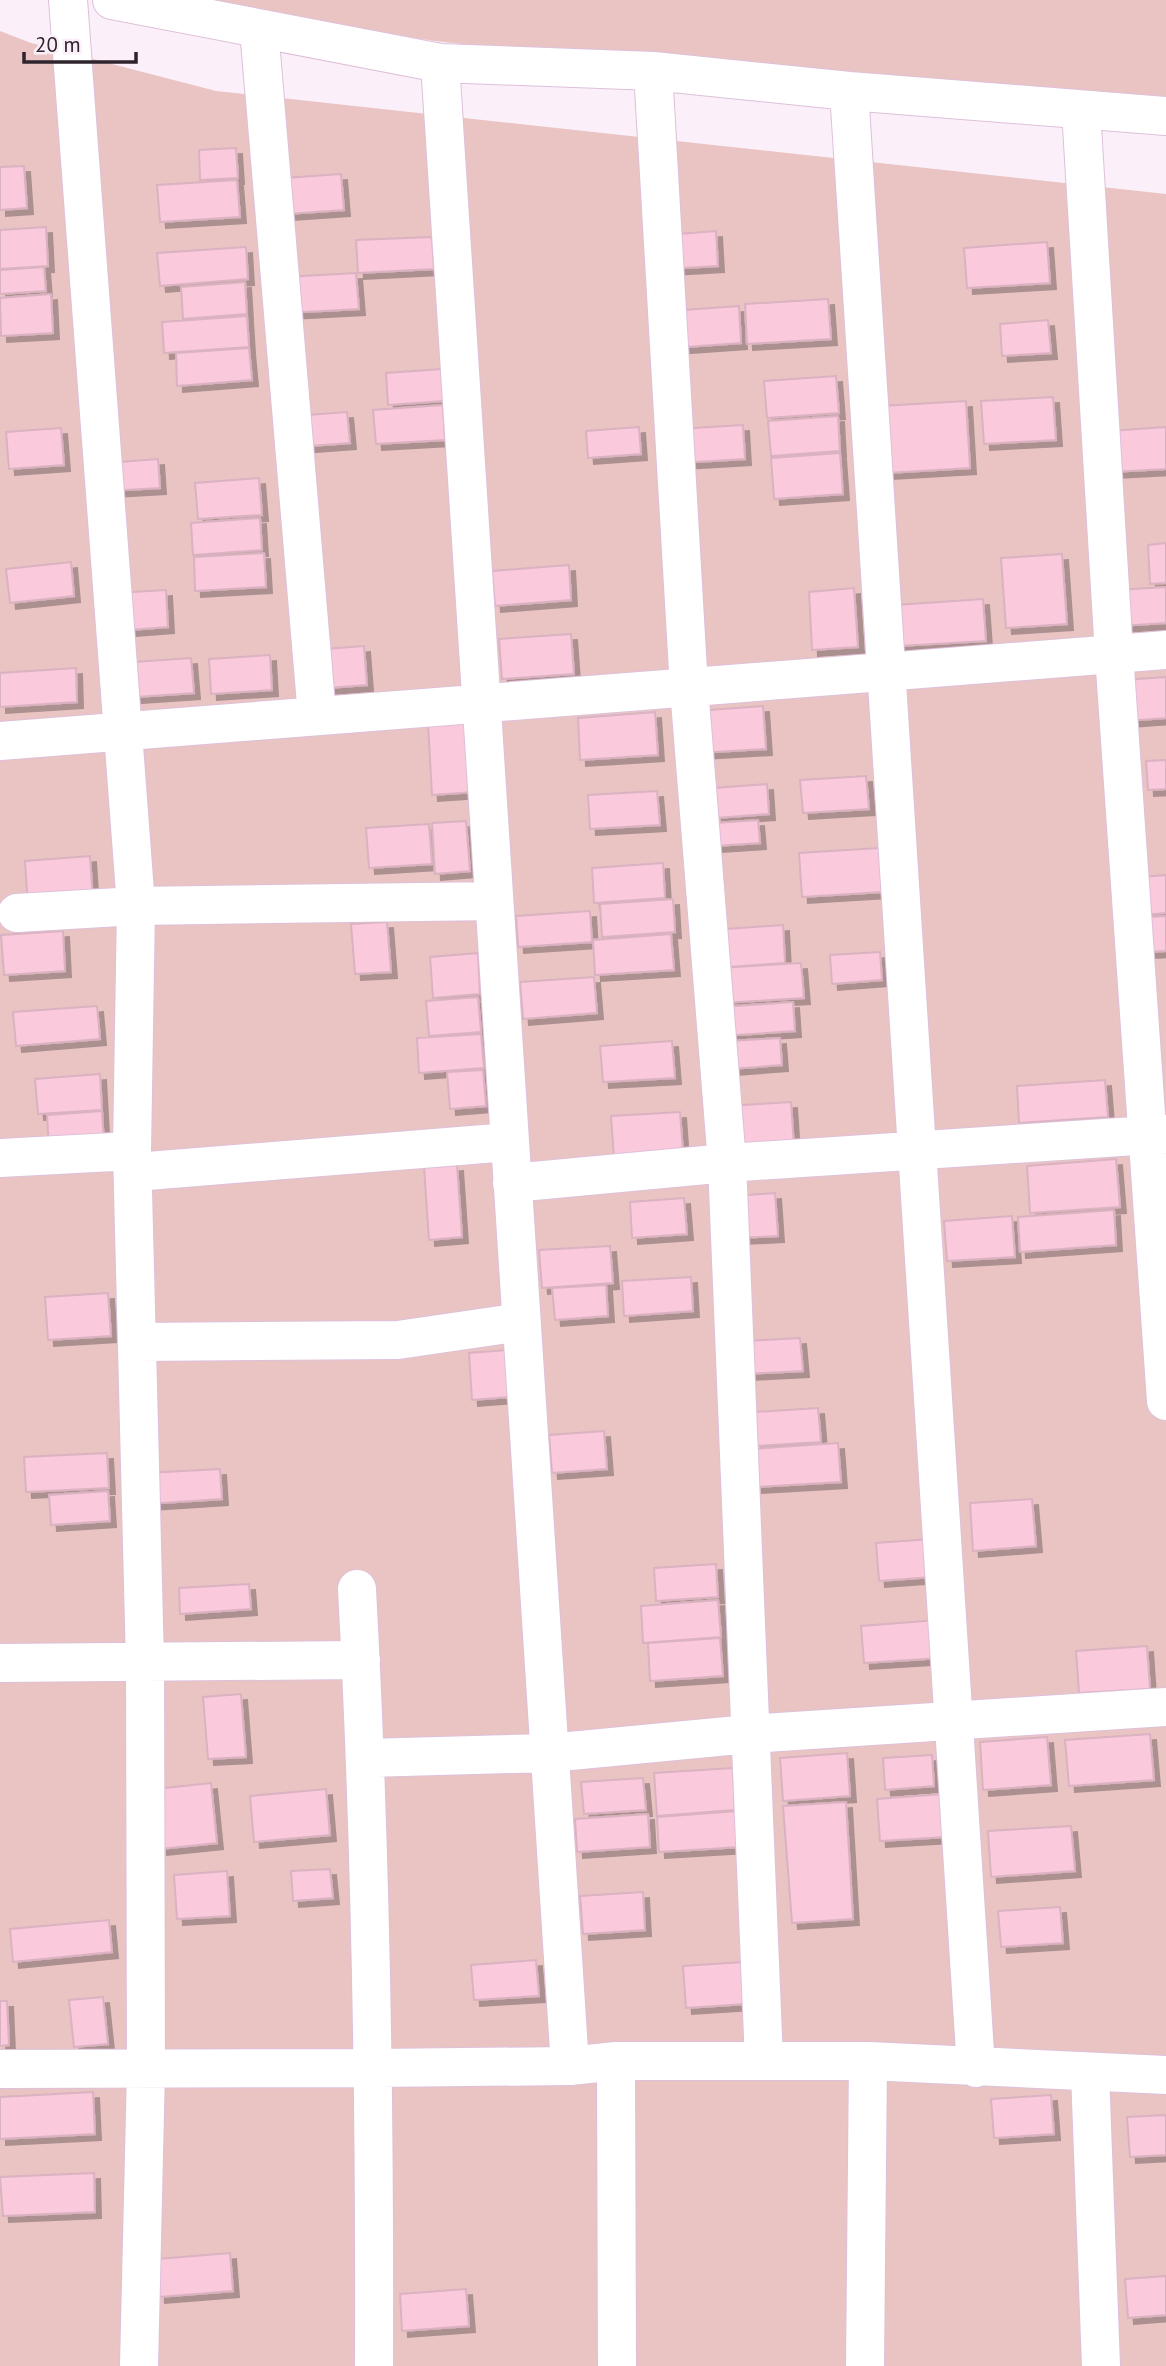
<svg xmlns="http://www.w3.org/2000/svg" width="1166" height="2366" viewBox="0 0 1166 2366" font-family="'PT Sans',sans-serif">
<defs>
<filter id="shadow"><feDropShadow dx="6" dy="6" stdDeviation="0" flood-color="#0004"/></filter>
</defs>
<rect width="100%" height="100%" fill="#fbeffa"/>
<path fill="#e9c4c3" d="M167,0H1166V124L435,41Z
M0,31L31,43L216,91L1166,194V2366H0Z"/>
<path fill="#fac9db" stroke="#dab2c1" stroke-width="2" filter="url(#shadow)" d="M236,148L238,178L200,180L199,150Z
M24,166L27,208L0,210V167Z
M341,174L344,210L287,214L284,178Z
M237,180L240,217L160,222L157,185Z
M46,227L48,266L0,269V230Z
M716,231L718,266L667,269L665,235Z
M432,237L434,269L358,273L356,240Z
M1047,242L1050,283L967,288L964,248Z
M246,247L248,279L160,286L157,253Z
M44,267L46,291L0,294V270Z
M356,273L359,309L286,313L284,277Z
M245,282L247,314L183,319L181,287Z
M51,294L53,333L1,336L0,298Z
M828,299L831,339L747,344L745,304Z
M739,306L741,343L672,348L670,311Z
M247,316L249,347L164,353L162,322Z
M1048,320L1051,353L1002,356L1000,324Z
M249,348L252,380L177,386L176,353Z
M442,369L444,401L388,405L386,373Z
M836,376L839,413L767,418L764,381Z
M1053,397L1056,440L984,444L981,401Z
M966,401L970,468L887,473L882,406Z
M443,405L445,440L376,444L373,410Z
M347,412L350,443L297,447L295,416Z
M838,416L840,451L771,456L768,421Z
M743,425L745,459L679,463L677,429Z
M639,427L641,454L588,458L586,431Z
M1166,427V469L1112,472L1109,431Z
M61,428L64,465L9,469L6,432Z
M840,453L843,494L774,499L771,458Z
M158,459L160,488L109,491L107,463Z
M259,478L262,515L198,519L195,483Z
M260,518L262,550L193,555L191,523Z
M1166,543V583L1150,584L1148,545Z
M264,553L266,587L195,591L194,557Z
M1062,554L1067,624L1006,628L1001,558Z
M71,562L74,596L10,603L6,569Z
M569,565L571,600L495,606L492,571Z
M1166,587V623L1120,626L1117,590Z
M854,588L858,647L812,650L809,592Z
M166,590L168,627L117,631L114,593Z
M983,599L986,641L899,646L896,605Z
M571,634L574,674L502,679L499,639Z
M364,646L367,685L315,689L313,650Z
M270,655L272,690L211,694L209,659Z
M191,658L194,693L122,698L120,663Z
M76,668L77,702L0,707V673Z
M1166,677V718L1126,721L1123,680Z
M763,706L766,749L699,753L696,711Z
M655,712L658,755L580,760L578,718Z
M470,721L474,792L432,795L428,724Z
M1166,760V789L1148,790L1146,761Z
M866,776L869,809L803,813L800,780Z
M767,784L769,814L716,818L714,788Z
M657,791L660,825L590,829L588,795Z
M758,820L760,843L716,846L715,823Z
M466,821L470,871L435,874L432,823Z
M429,824L432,864L369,868L366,828Z
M879,848L882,892L802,897L799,853Z
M90,856L93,902L28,907L25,861Z
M663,863L665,898L594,903L592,868Z
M1166,875V913L1144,915L1142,877Z
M673,899L675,932L602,937L600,904Z
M590,911L592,942L518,947L516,916Z
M1166,916V951L1148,952L1145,917Z
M387,922L391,972L355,974L351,924Z
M783,925L785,963L714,968L712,930Z
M63,931L65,971L4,975L1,935Z
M671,934L674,970L595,975L593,940Z
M880,952L882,980L832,984L830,955Z
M478,953L480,994L433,998L430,957Z
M801,963L804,998L721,1003L719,968Z
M594,977L597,1013L523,1019L520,982Z
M478,997L481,1032L429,1036L426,1001Z
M793,1002L795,1031L723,1036L721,1007Z
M97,1006L100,1039L16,1046L13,1012Z
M481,1034L484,1068L419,1073L417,1038Z
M780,1038L782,1065L731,1069L729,1041Z
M672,1041L675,1078L603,1082L600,1046Z
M483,1070L486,1106L450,1109L447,1072Z
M100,1074L102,1110L38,1114L35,1079Z
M1105,1080L1108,1117L1019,1123L1017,1086Z
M791,1102L794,1147L730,1151L727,1106Z
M102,1111L104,1144L49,1148L47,1115Z
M680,1112L683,1153L614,1158L611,1116Z
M1116,1159L1120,1207L1030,1213L1027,1166Z
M457,1165L462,1237L429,1240L424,1167Z
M775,1193L778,1236L738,1238L735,1196Z
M684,1198L687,1234L632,1238L630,1202Z
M1114,1210L1116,1245L1020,1252L1018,1217Z
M1012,1216L1015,1257L947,1261L944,1221Z
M610,1246L613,1283L542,1288L539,1250Z
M691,1277L693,1311L624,1316L622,1281Z
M606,1285L608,1316L555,1320L552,1288Z
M108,1293L111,1336L48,1340L45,1297Z
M800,1338L803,1371L746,1374L744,1341Z
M506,1350L510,1397L472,1400L469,1353Z
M818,1408L821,1442L756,1446L753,1412Z
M604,1431L607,1469L552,1473L549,1435Z
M838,1443L841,1482L756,1487L753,1449Z
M107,1453L109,1488L26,1492L24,1457Z
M220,1469L222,1499L147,1504L145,1473Z
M108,1491L110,1521L51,1525L49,1495Z
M1032,1499L1036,1546L973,1551L970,1503Z
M931,1539L933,1577L879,1581L876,1543Z
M716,1564L718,1597L656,1601L654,1568Z
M249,1584L251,1609L180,1614L179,1588Z
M718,1600L721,1637L643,1643L641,1606Z
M938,1620L941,1658L864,1663L861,1626Z
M720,1638L723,1676L650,1681L648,1643Z
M1147,1646L1150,1689L1079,1693L1076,1651Z
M241,1694L246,1757L208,1759L203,1697Z
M1150,1734L1154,1780L1069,1786L1065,1740Z
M1047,1737L1051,1785L983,1790L980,1742Z
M847,1753L850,1796L783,1801L780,1758Z
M932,1755L934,1786L885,1790L883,1758Z
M733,1768L735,1810L657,1816L654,1773Z
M643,1778L646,1810L584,1814L581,1782Z
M211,1783L217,1843L161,1849L156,1789Z
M326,1789L330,1835L254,1842L250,1796Z
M943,1794L946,1837L880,1841L877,1799Z
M846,1802L853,1919L792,1923L783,1806Z
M738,1811L741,1847L659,1852L657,1817Z
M648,1814L650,1847L577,1852L575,1819Z
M1071,1826L1075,1871L991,1877L988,1831Z
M330,1869L333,1898L293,1901L291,1871Z
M227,1871L230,1916L177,1919L174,1875Z
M643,1892L645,1930L583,1934L580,1896Z
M1060,1907L1063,1943L1001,1947L998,1911Z
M109,1920L112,1952L13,1962L10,1929Z
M536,1960L539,1996L474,2000L471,1965Z
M743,1962L746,2004L686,2008L683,1966Z
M103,1997L108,2044L74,2047L69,2000Z
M0,2001H7L9,2045L0,2046Z
M93,2092L95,2134L0,2139V2097Z
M1051,2095L1054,2134L994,2138L991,2099Z
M1166,2115V2155L1130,2157L1127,2117Z
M94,2173L95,2212L3,2216L0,2177Z
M230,2253L233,2291L159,2297L157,2259Z
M1166,2276V2315L1128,2318L1125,2279Z
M466,2289L469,2326L402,2331L400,2294Z"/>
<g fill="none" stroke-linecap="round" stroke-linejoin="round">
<defs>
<path id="minor" d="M68,0L136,906L132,1151L145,1663L146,2070L139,2366
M112,0L440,63L653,71L849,91L1166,116
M259,29L317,716
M440,63L570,2066
M653,71L689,688L727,1163L764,2061
M849,91L976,2068
M1081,110L1114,654L1166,1401
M0,741L1166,650
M17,913L136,906L494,901
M0,1158L132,1151
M135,1172L509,1142
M512,1183L727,1163L1166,1134
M138,1342L398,1340L521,1322
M357,1589C371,1848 375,2106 374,2366
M0,1663L361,1660
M367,1758L549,1753L749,1734L1166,1707
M616,2061L617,2366
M0,2069L375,2068L570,2066L616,2061H868L1166,2075
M1090,2073L1101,2366
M865,2366L868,2061"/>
</defs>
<use href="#minor" stroke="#dec0da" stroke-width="40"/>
<use href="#minor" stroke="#fff" stroke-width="38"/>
</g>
<path d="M24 52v10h112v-10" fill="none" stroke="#2f242e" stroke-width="3.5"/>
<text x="35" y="52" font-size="21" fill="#2f242e" stroke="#fbeffa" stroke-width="5" paint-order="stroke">20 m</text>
</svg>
